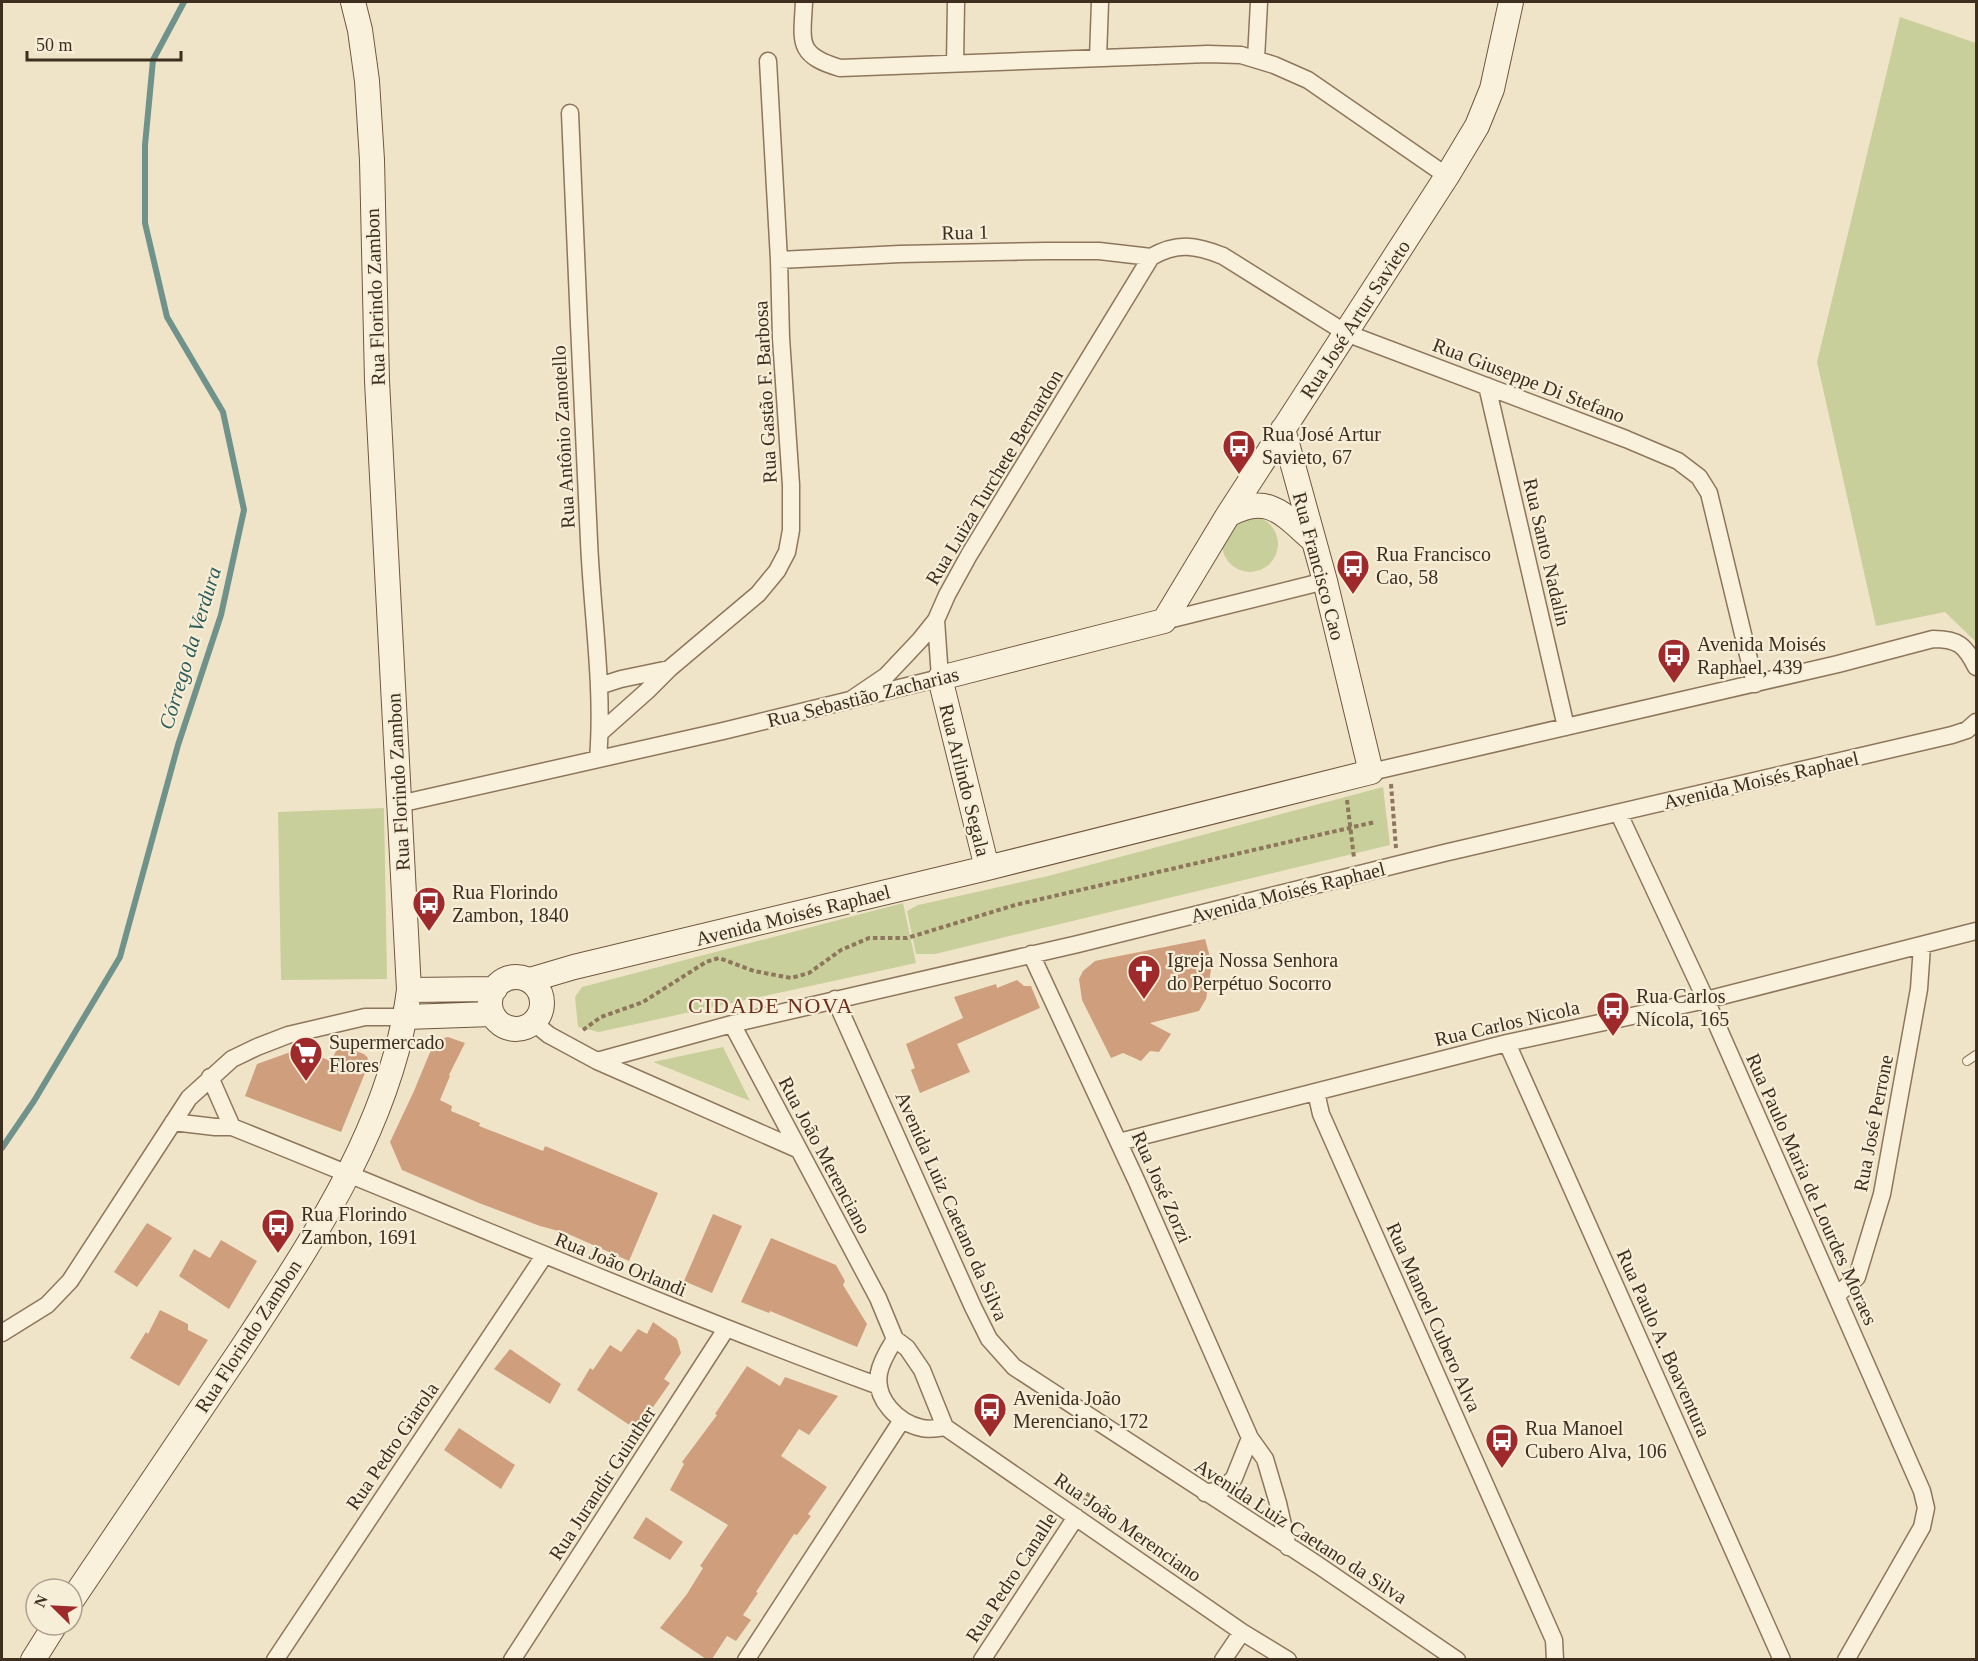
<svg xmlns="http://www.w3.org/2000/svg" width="1978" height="1661" viewBox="0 0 1978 1661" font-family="'Times New Roman',serif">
<rect width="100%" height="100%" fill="#f0e4c8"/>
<path fill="#c9cf9b" d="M1900,17L1976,43V642L1945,612L1876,626L1817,362Z
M1222 544a28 28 0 1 1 56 0a28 28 0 1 1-56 0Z
M1383,787L1390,845L935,954H916L907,911L918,905L1048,876Z
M384,808L387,979L281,980L278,812Z
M903,903L916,963L599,1032L578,1027L575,997L582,987Z
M723,1047L750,1101L653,1062Z"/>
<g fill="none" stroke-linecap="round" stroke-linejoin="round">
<path stroke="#6f938a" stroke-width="6" d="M2,1148L34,1101L120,957L178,745L221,615L244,510L223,412L167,317L145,223V145L153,60L184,2"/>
</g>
<path fill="#cf9f7d" d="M1205,939L1212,964L1206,999L1199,1011L1150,1023L1171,1034L1159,1052L1150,1051L1141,1061L1123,1053L1111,1058L1082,1000L1079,979L1083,971L1095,961L1109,958Z
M1017,980L1024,986H1031L1040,1008L957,1044L970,1072L920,1093L911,1070L915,1068L906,1044L963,1018L954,997L996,984L997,988Z
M448,1037L465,1043L449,1075L450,1076L440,1100L452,1106L451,1111L480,1123L479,1126L543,1151L545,1146L658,1193L629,1261L566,1233L540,1226L479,1203L402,1170L390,1142L414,1091L433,1045L439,1039Z
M339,1045L364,1054L368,1058L367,1068L341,1132L245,1096L257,1064L299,1049L331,1061Z
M713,1214L742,1226L712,1293L684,1281Z
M147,1223L172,1238L137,1287L114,1272Z
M771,1238L836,1265L845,1281L843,1285L867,1324L857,1347L770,1311L769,1313L741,1302Z
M221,1240L257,1261L229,1309L179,1276L194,1249L210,1258Z
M160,1310L188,1324V1330L208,1340L179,1386L130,1358L146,1332L148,1334Z
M653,1322L677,1339L681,1353L664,1379L670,1383L637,1430L577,1390L590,1368L593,1370L610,1345L621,1352L638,1329L647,1334Z
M510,1349L561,1384L550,1404L494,1369Z
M747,1366L780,1386L785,1377L838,1396L809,1435L799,1429L781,1456L827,1487L808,1514L811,1516L797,1535L794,1534L756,1592L758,1593L743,1615L751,1620L736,1641L727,1636L712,1659H706L660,1628L687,1594L703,1568L700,1566L728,1525L670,1490L684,1464L682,1462L717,1415L715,1414Z
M459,1428L515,1465L501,1489L444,1450Z
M646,1517L683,1542L670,1560L633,1538Z"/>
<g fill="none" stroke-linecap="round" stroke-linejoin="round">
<defs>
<path id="lane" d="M1967,1061L1976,1055"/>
<path id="street" d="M804,2C802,42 796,55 840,68L1208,54L1241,55L1274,65L1308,80L1447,176
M1098,58L1100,2
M1256,59L1259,2
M955,64L956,2
M570,113C576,256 582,398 589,541C592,613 604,687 598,759
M779,260L900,254L1046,251H1099L1151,257
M1487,386L1566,727
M1164,621L1325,581
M599,686L621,679L669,669
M852,699L886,676L920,640L936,620L947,595L969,555L1151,257C1177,242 1196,245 1223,256L1346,333L1626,439L1678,461L1699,477L1709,493L1755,684
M601,732L647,691L669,669L758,594L777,571L787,552L791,530V485L781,338L779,260L768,61
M1371,772L1838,664L1933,639C1958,639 1965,645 1976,667
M399,804L723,731L940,678L936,620
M1619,814L1706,1000L1922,1491L1926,1508L1922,1527L1846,1660
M1031,954L1137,1182L1250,1438L1265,1459L1278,1503L1288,1547
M835,999L973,1307L989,1339L1014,1367L1318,1565L1457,1660
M534,1023L549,1035L597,1061L797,1149
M732,1024L878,1298L895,1339L907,1348L922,1370L945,1427L1242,1632L1288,1660
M1507,1043L1782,1660
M597,1061L732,1024L1078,944L1444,853L1952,735L1967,730L1976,722
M210,1077L232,1127
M1316,1092L1321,1114L1554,1640L1555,1660
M173,1122L215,1127H232C448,1213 660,1306 879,1386
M1119,1142L1507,1043L1706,1000L1976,931
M1836,1296L1857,1277L1882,1194L1919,989L1922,946
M2,1333L47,1305L70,1281L189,1098L232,1059L257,1047L288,1035L365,1017H406
M895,1339C889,1349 881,1361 879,1373C874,1399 898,1423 922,1428C929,1430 938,1428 945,1427
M1205,1493L1223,1489L1234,1478L1250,1438
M275,1660L544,1256
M512,1660L726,1329
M746,1660L902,1420
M982,1660L1076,1517
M1223,1660L1242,1632"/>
<path id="secondary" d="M1228,515C1268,492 1284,515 1313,540
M987,868L940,678L1164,621L1228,515L1447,176L1477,126L1492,89L1511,2
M490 1003a26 26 0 1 1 52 0a26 26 0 1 1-52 0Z
M530,980L574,967L987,868L1371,772L1325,581L1283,429
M409,990L495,989
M406,1017L492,1014
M72,1600C129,1516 186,1432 242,1348C314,1238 392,1123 409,990L377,381L372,160L367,81L360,30L353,2
M33,1660L55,1625"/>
</defs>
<use href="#lane" stroke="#8d765c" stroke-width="10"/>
<use href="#street" stroke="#8d765c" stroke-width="19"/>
<use href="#secondary" stroke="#6f573f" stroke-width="26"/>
<path stroke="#8d765c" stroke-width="4" stroke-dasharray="4.5 3" stroke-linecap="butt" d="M1391,784L1396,848
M1347,800L1354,858
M583,1030L601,1017L643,1002L706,962L719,958L754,971L791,978L809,973L841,950L869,938H907L1015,905L1375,822
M1084,1503L1089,1493"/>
<use href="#lane" stroke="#faf1dc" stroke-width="8"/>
<use href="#street" stroke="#faf1dc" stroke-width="16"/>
<use href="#secondary" stroke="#faf1dc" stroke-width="24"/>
</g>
<defs>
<symbol id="bus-pin" viewBox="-11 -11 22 30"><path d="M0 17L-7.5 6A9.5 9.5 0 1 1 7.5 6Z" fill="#9e2a2b" stroke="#f7eed8"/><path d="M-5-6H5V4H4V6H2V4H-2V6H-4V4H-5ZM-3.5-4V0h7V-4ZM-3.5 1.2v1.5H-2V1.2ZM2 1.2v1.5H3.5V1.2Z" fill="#fff"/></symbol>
<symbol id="church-pin" viewBox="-11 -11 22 30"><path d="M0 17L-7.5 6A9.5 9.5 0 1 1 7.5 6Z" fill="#9e2a2b" stroke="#f7eed8"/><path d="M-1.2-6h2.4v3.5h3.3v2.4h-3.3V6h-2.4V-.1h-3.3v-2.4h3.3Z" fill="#fff"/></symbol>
<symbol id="supermarket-pin" viewBox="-11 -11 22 30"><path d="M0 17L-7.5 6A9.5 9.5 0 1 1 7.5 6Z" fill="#9e2a2b" stroke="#f7eed8"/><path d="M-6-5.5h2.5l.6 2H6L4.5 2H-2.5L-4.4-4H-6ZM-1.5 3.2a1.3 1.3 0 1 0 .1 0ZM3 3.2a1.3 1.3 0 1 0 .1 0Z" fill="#fff"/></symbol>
</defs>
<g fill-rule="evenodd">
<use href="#bus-pin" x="1220" y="427" width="38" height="52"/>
<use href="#bus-pin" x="1334" y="547" width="38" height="52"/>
<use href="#bus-pin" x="1655" y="636" width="38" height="52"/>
<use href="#bus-pin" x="410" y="884" width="38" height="52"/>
<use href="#church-pin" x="1125" y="952" width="38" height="52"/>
<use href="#bus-pin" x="1594" y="989" width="38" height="52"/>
<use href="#supermarket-pin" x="287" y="1034" width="38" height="52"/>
<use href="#bus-pin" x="259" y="1206" width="38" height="52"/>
<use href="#bus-pin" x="971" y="1390" width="38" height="52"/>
<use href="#bus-pin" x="1483" y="1421" width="38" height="52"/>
</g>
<g text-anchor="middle" stroke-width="4.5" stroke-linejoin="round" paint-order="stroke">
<g font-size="20" fill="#3d2e20" stroke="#f7eed8">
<text transform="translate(965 232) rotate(-1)" y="7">Rua 1</text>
<text transform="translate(375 297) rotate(-92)" y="7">Rua Florindo Zambon</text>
<text transform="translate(1355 319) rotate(-57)" y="7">Rua José Artur Savieto</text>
<text transform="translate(1529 380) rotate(21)" y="7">Rua Giuseppe Di Stefano</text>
<text transform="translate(765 392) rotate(-93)" y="7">Rua Gastão F. Barbosa</text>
<text transform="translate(563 437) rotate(-93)" y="7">Rua Antônio Zanotello</text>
<text transform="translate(994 477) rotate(-59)" y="7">Rua Luiza Turchete Bernardon</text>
<text transform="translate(1547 552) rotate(77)" y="7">Rua Santo Nadalin</text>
<text transform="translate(1319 566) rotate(75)" y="7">Rua Francisco Cao</text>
<text transform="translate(863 697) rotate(-14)" y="7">Rua Sebastião Zacharias</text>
<text transform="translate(965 780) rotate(76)" y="7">Rua Arlindo Segala</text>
<text transform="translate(1761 780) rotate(-13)" y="7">Avenida Moisés Raphael</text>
<text transform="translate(398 782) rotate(-93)" y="7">Rua Florindo Zambon</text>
<text transform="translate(1288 892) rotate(-14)" y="7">Avenida Moisés Raphael</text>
<text transform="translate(793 915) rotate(-14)" y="7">Avenida Moisés Raphael</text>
<text transform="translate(1507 1023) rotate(-13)" y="7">Rua Carlos Nicola</text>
<text transform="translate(1873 1123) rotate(-79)" y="7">Rua José Perrone</text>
<text transform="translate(825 1155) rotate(62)" y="7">Rua João Merenciano</text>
<text transform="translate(1162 1187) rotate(66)" y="7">Rua José Zorzi</text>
<text transform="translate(1812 1189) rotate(66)" y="7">Rua Paulo Maria de Lourdes Moraes</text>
<text transform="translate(952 1206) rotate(66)" y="7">Avenida Luiz Caetano da Silva</text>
<text transform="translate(621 1264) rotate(22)" y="7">Rua João Orlandi</text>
<text transform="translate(1434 1317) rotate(66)" y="7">Rua Manoel Cubero Alva</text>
<text transform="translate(248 1336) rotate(-57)" y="7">Rua Florindo Zambon</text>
<text transform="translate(1664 1343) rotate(66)" y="7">Rua Paulo A. Boaventura</text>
<text transform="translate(392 1446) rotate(-56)" y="7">Rua Pedro Giarola</text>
<text transform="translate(602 1483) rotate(-57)" y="7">Rua Jurandir Guinther</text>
<text transform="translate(1128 1527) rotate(35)" y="7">Rua João Merenciano</text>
<text transform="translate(1301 1531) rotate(33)" y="7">Avenida Luiz Caetano da Silva</text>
<text transform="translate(1011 1577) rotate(-57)" y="7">Rua Pedro Canalle</text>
</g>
<g font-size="20" fill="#3d2e20" stroke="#f7eed8" text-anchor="start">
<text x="1262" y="441">Rua José Artur<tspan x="1262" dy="23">Savieto, 67</tspan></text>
<text x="1376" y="561">Rua Francisco<tspan x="1376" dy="23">Cao, 58</tspan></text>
<text x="1697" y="651">Avenida Moisés<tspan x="1697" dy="23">Raphael, 439</tspan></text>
<text x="452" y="899">Rua Florindo<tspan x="452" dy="23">Zambon, 1840</tspan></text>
<text x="1167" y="967">Igreja Nossa Senhora<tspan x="1167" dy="23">do Perpétuo Socorro</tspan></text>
<text x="1636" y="1003">Rua Carlos<tspan x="1636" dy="23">Nícola, 165</tspan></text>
<text x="329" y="1049">Supermercado<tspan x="329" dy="23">Flores</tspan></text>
<text x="301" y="1221">Rua Florindo<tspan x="301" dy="23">Zambon, 1691</tspan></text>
<text x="1013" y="1405">Avenida João<tspan x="1013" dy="23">Merenciano, 172</tspan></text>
<text x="1525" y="1435">Rua Manoel<tspan x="1525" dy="23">Cubero Alva, 106</tspan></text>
</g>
<g font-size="21" font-style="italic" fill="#2f5d5a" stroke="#f7eed8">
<text transform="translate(190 648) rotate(-73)" y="7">Córrego da Verdura</text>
</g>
<g font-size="22" letter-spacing="1.5" fill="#6b2e1e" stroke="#f7eed8">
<text x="771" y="1013">CIDADE NOVA</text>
</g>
</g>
<rect width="1978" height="1661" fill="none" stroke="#3d2e20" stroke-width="6"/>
<g transform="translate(54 1607) rotate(294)"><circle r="28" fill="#f7eed8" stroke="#ada18e" stroke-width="1.5"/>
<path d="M0-4.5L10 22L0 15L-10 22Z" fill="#9e2a2b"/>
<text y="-9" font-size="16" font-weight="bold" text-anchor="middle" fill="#3d2e20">N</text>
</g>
<path d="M27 51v9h154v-9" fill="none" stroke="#3d2e20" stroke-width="3"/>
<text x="36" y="51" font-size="18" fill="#3d2e20" stroke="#f7eed8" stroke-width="4.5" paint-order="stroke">50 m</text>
</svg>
